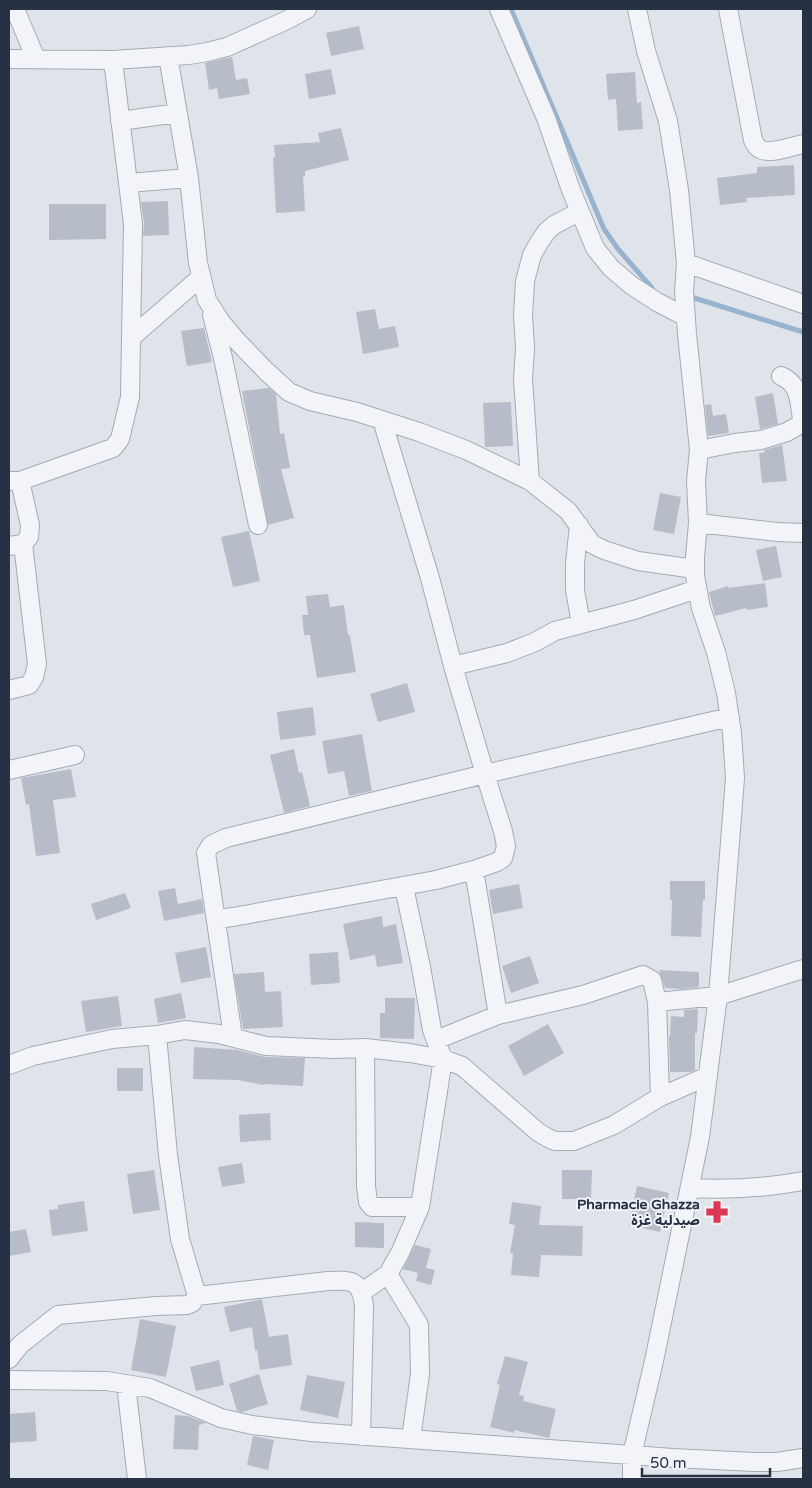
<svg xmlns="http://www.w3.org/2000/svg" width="812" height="1488" viewBox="0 0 812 1488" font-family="'Varela Round','Noto Sans Arabic',sans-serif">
<rect width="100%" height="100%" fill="#dfe4ea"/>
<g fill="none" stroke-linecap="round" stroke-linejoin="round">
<path stroke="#97b3ce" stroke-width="5" d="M511,9L604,229L618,249L652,288
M688,296L803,332"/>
</g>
<path fill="#b6bdc8" d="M359,26L364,49L331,56L326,33Z
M232,57L236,80L247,78L250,94L219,99L217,88L209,90L205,63Z
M331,69L336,94L309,99L305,74Z
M635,72L637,103L641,102L643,129L618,131L616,99L608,100L606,74Z
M341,128L349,160L305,171V176H303L305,211L276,213L273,158H275L274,145L320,142L318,133Z
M794,165L795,195L746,198L747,202L720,205L717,178L757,173V167Z
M168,201L169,235L143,236L144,223L141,202Z
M49,204H106V239L49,240Z
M375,309L379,329L395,326L399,347L363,354L356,312Z
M204,328L212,362L187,366L181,331Z
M269,388L276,394L280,434L284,433L290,468L281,469L294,518L268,525L242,391Z
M773,393L778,424L760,429L755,397Z
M511,402L513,446L485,447L483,403Z
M711,404L713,416L726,414L729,433L708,436L705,405Z
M782,445L787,481L762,483L759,453H764V450Z
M660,493L681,497L674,534L653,530Z
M249,531L260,581L233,587L221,537Z
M776,546L782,577L763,581L756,550Z
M765,583L768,607L747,610L746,608L715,616L709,592L728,586V588Z
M328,594L330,607L344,605L348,635H350L356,672L317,678L310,635H304L302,615H308L306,596Z
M407,683L415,712L378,722L370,694Z
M313,707L316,735L280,740L277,712Z
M362,734L372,791L349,796L344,771L328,774L322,741Z
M294,749L299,773L302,772L310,806L284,813L270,755Z
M71,769L76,797L53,800L60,853L36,856L29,804L26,805L21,778Z
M670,881H705V900H703L701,937L671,936L672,900H670Z
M519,884L523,908L493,914L489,890Z
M175,888L178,904L202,899L204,913L164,921L158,891Z
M125,893L131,908L96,920L91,904Z
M382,916L383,927L396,924L403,963L377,967L375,955L350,960L343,924Z
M206,947L211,977L181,983L175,953Z
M338,952L340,983L311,985L309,954Z
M530,956L539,983L511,993L502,966Z
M659,970L699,972V987L682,989L665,988Z
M264,972L265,992L281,991L283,1027L243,1029L234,974Z
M181,993L186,1018L158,1023L154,999Z
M118,996L122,1026L86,1032L81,1001Z
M385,998H415L414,1039L380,1038V1013H385Z
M698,1009L697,1033H695V1070L691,1072H670L669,1036H670L671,1016L684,1017V1010Z
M548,1024L564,1053L524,1076L508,1046Z
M194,1047L237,1050L265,1057L305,1058L303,1086L264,1084V1085L237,1080L193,1079Z
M117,1068H143V1091H117Z
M270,1113L271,1140L240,1142L239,1115Z
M242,1163L245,1183L222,1187L218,1167Z
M154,1170L160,1210L133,1214L127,1174Z
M562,1170H592L591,1199H562Z
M637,1186L669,1193L660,1232L629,1225Z
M84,1201L88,1231L52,1236L49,1210L58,1209V1205Z
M512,1202L541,1206L539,1225L583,1226L582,1256L541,1255L539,1277L511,1275L513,1253H510L515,1225L509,1224Z
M355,1222L384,1223V1248L355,1247Z
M26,1229L31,1252L9,1256V1232Z
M415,1245L431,1249L426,1268L435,1270L431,1285L416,1281L418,1273L403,1269Z
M262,1299L269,1337L288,1334L292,1365L260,1370L257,1350L255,1351L252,1327L230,1332L224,1307Z
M140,1319L176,1326L166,1377L131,1370Z
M505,1356L528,1362L519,1395L524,1396L523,1401L556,1409L549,1438L514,1430V1433L490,1427L500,1385L497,1384Z
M219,1360L224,1385L196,1391L190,1367Z
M259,1374L268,1404L242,1412L237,1411L229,1384Z
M307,1375L345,1382L338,1418L300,1410Z
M35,1412L37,1441L9,1443V1414Z
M175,1415L188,1416L206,1423L199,1425L198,1450L173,1449Z
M253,1436L274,1440L268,1470L247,1465Z"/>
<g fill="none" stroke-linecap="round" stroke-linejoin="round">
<defs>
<path id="minor" d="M15,9L36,59
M499,9L546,118L571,190L595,248L611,268L631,285L657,302L686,317
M728,9L753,140C755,144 756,147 760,149C769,155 793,146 803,144
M168,56L189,178L198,263L207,300L221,322L237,341L266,371L289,392L310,401L357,412L419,432L466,450L530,481L568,511L592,544L604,550L638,561L695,569
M9,59L113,60L189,55L207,52L227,47L287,20L307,9
M120,121L178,113
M128,183L189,178
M686,263L803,304
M212,315L223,358L258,525
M132,337L201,277
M699,450L735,443L761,440L787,432L801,424L802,419C799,401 800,384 781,376
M9,481H20L113,448L120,439L130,397L133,224L113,60
M530,481L523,379L525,348L523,315L525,281L532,255L540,241L547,231L554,225L579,212
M698,523L777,532L803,533
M579,525L575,563V590L581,624
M9,546L23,544L29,537L30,525L20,481
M453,666L507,653L535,642L555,631L634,610L697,589
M9,690L29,685L34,677L37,664L23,544
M9,770L75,755
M474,870L498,1015
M217,919L233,917L436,880L474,870L497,862L503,858L506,846L503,831L485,774L453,666L430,578L382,420
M657,1002L718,996L803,969
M233,1037L206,853L211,845L226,838L485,774L730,717
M436,1040L498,1015L583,995L643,975L652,980L657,1002L660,1097
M365,1048L366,1186L368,1202L372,1207H420
M9,1065L33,1056L112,1039L157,1035L185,1030L219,1034L266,1046L334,1049L365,1048L410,1053L443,1059L462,1066L538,1132L548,1138L555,1141H574L614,1125L660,1097L708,1076
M690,1188C728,1190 766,1188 803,1181
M388,1274L419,1325L420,1374L411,1439
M362,1292L388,1274L400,1253L420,1207L443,1059L432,1030L421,967L404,887
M197,1296L328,1281C352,1280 361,1280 364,1306L361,1436
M9,1359L20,1345L58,1315L156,1306L187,1305L192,1303L197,1296L180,1239L168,1155L157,1035
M9,1380L107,1381L150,1388L221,1418L252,1425L312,1432L673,1458L754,1462H777L803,1458
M126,1384L137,1479
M632,1479V1455L654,1361L700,1137L718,996L735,778L732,733L726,693L716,652L701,608L695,576V557L698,523L696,481L699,450L687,334L684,291L686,263L679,190L668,121L646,51L637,9"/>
</defs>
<use href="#minor" stroke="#a4abb5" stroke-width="20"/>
<use href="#minor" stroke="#f2f4f8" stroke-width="18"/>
</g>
<defs>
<symbol id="pharmacy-bare" viewBox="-9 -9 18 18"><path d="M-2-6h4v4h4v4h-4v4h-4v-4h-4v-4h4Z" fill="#dc3855" stroke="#eff3f7" stroke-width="2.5" paint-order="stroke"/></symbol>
</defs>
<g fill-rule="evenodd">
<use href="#pharmacy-bare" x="701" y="1196" width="32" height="32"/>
</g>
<g text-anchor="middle" stroke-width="4" stroke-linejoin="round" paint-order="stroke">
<g font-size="14" font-weight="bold" fill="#263143" stroke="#eff3f7" text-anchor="end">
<text x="700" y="1209">Pharmacie Ghazza<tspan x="700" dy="16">صيدلية غزة</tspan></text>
</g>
</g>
<rect width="812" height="1488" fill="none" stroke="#263143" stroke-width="20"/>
<path d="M642 1468v8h128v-8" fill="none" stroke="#263143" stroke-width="2.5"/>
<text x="650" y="1468" font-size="15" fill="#263143" stroke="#eff3f7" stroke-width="4" paint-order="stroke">50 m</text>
</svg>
